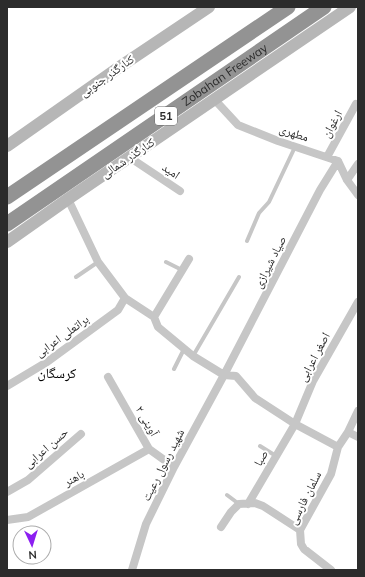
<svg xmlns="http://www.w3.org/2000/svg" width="365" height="577" viewBox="0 0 365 577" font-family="Mulish,'Noto Naskh Arabic',sans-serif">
<rect width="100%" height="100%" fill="#fff"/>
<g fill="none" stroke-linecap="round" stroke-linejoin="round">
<path stroke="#c6c6c6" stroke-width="4" d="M247,241L259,213L269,202L295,147
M166,262L182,270
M76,277L98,262
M193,356L239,277
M174,369L184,349
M260,446L276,456
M227,495L239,504"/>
<path stroke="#c6c6c6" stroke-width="8" d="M214,99L238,125L278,141L338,161L347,180L358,195
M129,157L180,191
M327,157L356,104L358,105
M347,180L358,164
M68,199L98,262L125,298L154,317L158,327L193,356L224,375L236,376L255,398L295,424L338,447
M154,317L189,259
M108,377L149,449L174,467
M7,386L47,362L118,310L125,298
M348,432L358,437
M7,492L28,480L81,434
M248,504L295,424L313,381L358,302
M7,520L28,517L149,449
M221,527L231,512L239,504L255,503L263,506L300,530
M132,570L146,524L174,467L224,375L320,190L338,161
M331,570L304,549L301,544L300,530L331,474L338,447L348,432L358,411"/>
<path stroke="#b6b6b6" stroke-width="12" d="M7,146L121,66L209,7
M7,242L68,199L350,7"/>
<g stroke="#939393" stroke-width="15">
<path d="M7,197L288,7"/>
<path id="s1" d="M7,224L324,7"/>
</g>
</g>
<g text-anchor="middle" stroke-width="4" stroke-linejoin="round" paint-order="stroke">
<rect fill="#fff" stroke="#6b6b6b" stroke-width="1" x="155" y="107" width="22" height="18" rx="3"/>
<g font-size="11" font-weight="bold" fill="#2c2c2c">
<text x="166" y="120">51</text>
</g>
<g font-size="12" fill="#2c2c2c" stroke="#fff">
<text dy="4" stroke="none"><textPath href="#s1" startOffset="264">Zobahan Freeway</textPath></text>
<text transform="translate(107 76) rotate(-35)" y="4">کنارگذر جنوبی</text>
<text transform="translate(332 124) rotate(-62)" y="4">ارغوان</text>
<text transform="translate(294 133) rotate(19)" y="4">مطهری</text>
<text transform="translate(128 158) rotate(-34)" y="4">کنارگذر شمالی</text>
<text transform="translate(171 171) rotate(34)" y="4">امید</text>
<text transform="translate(270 262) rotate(-63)" y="4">صیاد شیرازی</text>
<text transform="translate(62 336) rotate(-36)" y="4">براتعلی اعرابی</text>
<text transform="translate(314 357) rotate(-62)" y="4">اصغر اعرابی</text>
<text transform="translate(147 421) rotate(60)" y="4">آوینی ۲</text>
<text transform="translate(46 448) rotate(-41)" y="4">حسن اعرابی</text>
<text transform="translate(261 458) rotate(-60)" y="4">صبا</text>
<text transform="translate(163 465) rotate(-63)" y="4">شهید رسول رعیت</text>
<text transform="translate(74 478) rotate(-29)" y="4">باهنر</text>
<text transform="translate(305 498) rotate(-63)" y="4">سلمان فارسی</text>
</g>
<g font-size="14" fill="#000" stroke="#fff">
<text x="57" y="378">کرسگان</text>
</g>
</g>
<rect width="365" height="577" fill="none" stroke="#2c2c2c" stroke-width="16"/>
<g transform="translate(32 545) rotate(176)"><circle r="19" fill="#ffffff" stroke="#ababab"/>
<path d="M0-3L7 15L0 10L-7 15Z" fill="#8c1ff1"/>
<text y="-6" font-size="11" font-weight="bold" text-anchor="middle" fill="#2c2c2c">N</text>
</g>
</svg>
